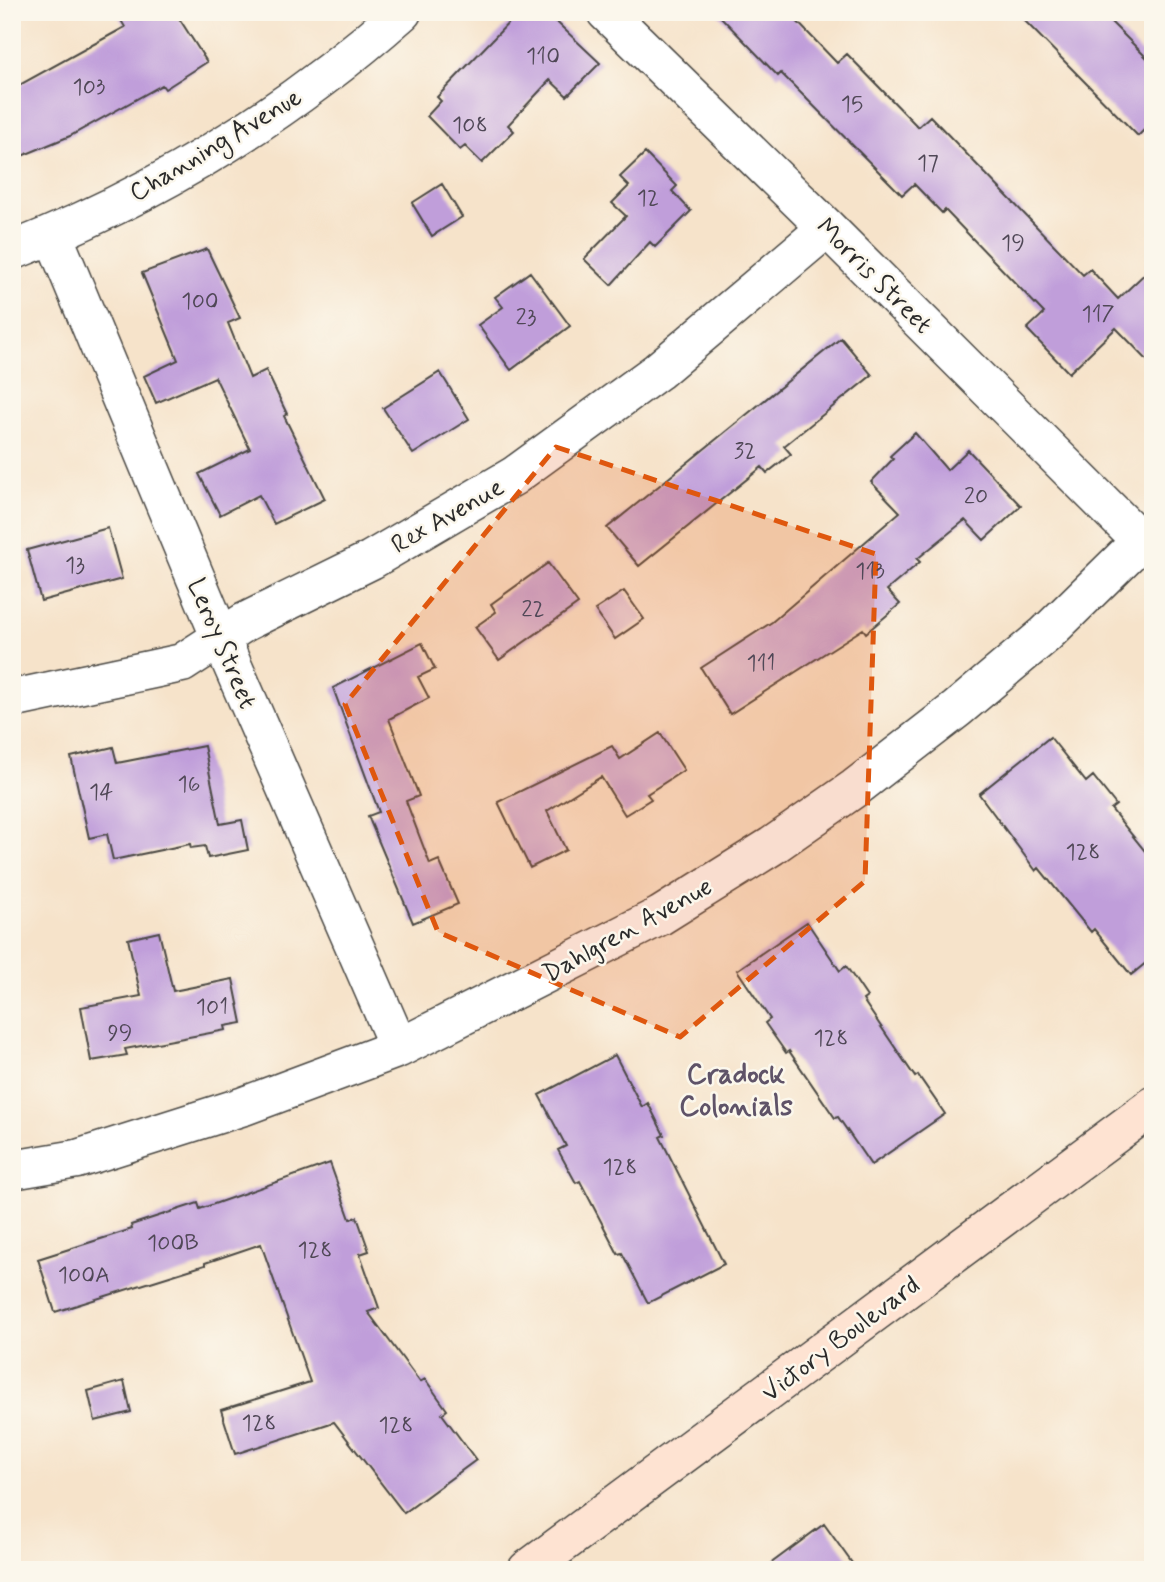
<svg xmlns="http://www.w3.org/2000/svg" width="1165" height="1582" viewBox="0 0 1165 1582" font-family="Mynerve,sans-serif">
<rect width="100%" height="100%" fill="#fbf7ec"/>
<filter id="ink" filterUnits="userSpaceOnUse"><feTurbulence type="fractalNoise" baseFrequency=".0143" numOctaves="2"/><feDisplacementMap in="SourceGraphic" scale="14" xChannelSelector="R" yChannelSelector="G"/><feConvolveMatrix kernelMatrix="1 2 1 2 8 2 1 2 1" color-interpolation-filters="sRGB"/></filter>
<filter id="wash" filterUnits="userSpaceOnUse"><feTurbulence type="fractalNoise" baseFrequency=".00686" numOctaves="4" result="noise"/><feDisplacementMap in="SourceGraphic" scale="28" xChannelSelector="R" yChannelSelector="G"/><feGaussianBlur stdDeviation="1.57" result="paint"/><feColorMatrix in="noise" values="0 0 0 0 0 0 0 0 0 0 0 0 0 0 0 0 0 1.4 0 .05"/><feComposite in="paint" operator="in"/></filter>
<g filter="url(#wash)">
<rect width="100%" height="100%" fill="#f6e3ca"/>
<g id="blocks">
<path fill="#c09eda" d="M116,12H175L207,62L165,89L162,85L70,136L12,160V89L125,27Z
M519,12H546L600,63L567,96L550,80L508,125L514,131L482,163L465,146L460,150L427,116L441,101L437,97Z
M716,12H788L837,63L847,54L918,127L930,116L1083,275L1090,269L1118,299L1153,266V366L1116,328L1069,373L1027,329L1044,313L945,210L942,213L914,184L902,195L781,73L778,76Z
M1016,12H1101L1153,64V121L1138,136Z
M645,153L677,186L672,191L691,211L655,247L650,242L611,285L584,259L626,216L612,203L629,186L620,177Z
M442,184L462,217L432,236L412,203Z
M207,249L240,318L228,323L250,378L266,370L287,414L284,416L325,499L274,524L259,495L220,515L199,474L250,449L215,377L156,403L144,376L178,360L142,273Z
M530,272L570,326L511,370L478,325L503,307L495,297Z
M841,338L872,375L784,446L791,454L767,473L762,467L639,566L607,528Z
M440,372L469,419L413,454L383,408Z
M915,433L947,470L968,450L1021,506L984,540L965,520L917,559L920,562L887,590L900,604L866,633L863,629L730,714L701,668L772,622L900,512L871,482L893,459L890,456Z
M108,528L122,579L41,601L27,550Z
M548,563L578,604L499,660L475,627L496,612L491,604Z
M624,591L644,619L615,639L595,610Z
M422,643L435,669L418,677L429,698L389,719L419,796L406,801L430,864L439,860L458,904L413,923L368,816L379,812L333,688Z
M660,733L684,770L647,794L651,799L625,815L601,777L547,811L566,850L530,868L498,802L612,746L620,759Z
M1050,737L1086,782L1093,776L1116,805L1111,809L1153,861V957L1131,975L1094,929L1091,932L1039,868L1036,871L979,794Z
M204,746L220,824L242,820L248,850L208,858L205,846L191,848L190,844L113,860L107,834L89,838L71,757L113,747L117,763Z
M807,922L840,971L846,966L867,997L863,1000L915,1077L918,1075L945,1114L871,1165L838,1117L835,1118L789,1051L786,1053L765,1023L770,1019L737,970Z
M159,932L173,991L233,979L242,1023L225,1026L226,1030L125,1049L127,1055L91,1061L81,1007L141,996L128,939Z
M615,1055L642,1107L648,1103L664,1135L660,1137L724,1264L648,1303L622,1253L618,1254L580,1181L576,1183L558,1150L566,1146L539,1095Z
M330,1163L350,1219L357,1217L369,1251L360,1254L379,1308L368,1312L420,1382L425,1379L447,1410L442,1414L476,1460L404,1513L334,1422L235,1454L221,1410L310,1382L261,1244L205,1263V1265L55,1312L38,1259L132,1229L131,1225L198,1203L200,1209Z
M124,1381L131,1412L95,1421L88,1391Z
M824,1524L857,1570H762Z"/>
</g>
</g>
<g filter="url(#ink)">
<use href="#blocks" fill-opacity="0" stroke="#494743" stroke-width="2"/>
<g fill="none" stroke-linecap="round" stroke-linejoin="round">
<defs>
<path id="minor" d="M606,12L827,228L1140,540
M53,235L221,639L399,1048
M12,251C155,195 287,114 402,12
M12,699L182,663L245,622L371,560L514,476L658,371L827,228
M12,1170L77,1159L244,1106L399,1048L660,916L772,846L855,788L957,709L1046,634L1153,529"/>
<path id="secondary" d="M527,1570L1153,1106"/>
</defs>
<use href="#minor" stroke="#494743" stroke-width="41"/>
<use href="#secondary" stroke="#494743" stroke-width="41"/>
<use href="#minor" stroke="#fff" stroke-width="38"/>
<use href="#secondary" stroke="#fee3d2" stroke-width="38"/>
</g>
</g>
<path fill="#df570e" fill-opacity="0.2" stroke="#df570e" stroke-width="5" stroke-dasharray="14 9" stroke-linejoin="round" d="M556,447L876,554L865,881L680,1037L438,932L345,704Z"/>
<g text-anchor="middle" stroke-width="5" stroke-linejoin="round" paint-order="stroke">
<g font-size="23" fill="#504857">
<text x="543" y="63">110</text>
<text x="89" y="94">103</text>
<text x="852" y="111">15</text>
<text x="470" y="132">108</text>
<text x="928" y="170">17</text>
<text x="648" y="205">12</text>
<text x="1013" y="250">19</text>
<text x="200" y="308">100</text>
<text x="1098" y="321">117</text>
<text x="526" y="324">23</text>
<text x="745" y="458">32</text>
<text x="976" y="503">20</text>
<text x="75" y="572">13</text>
<text x="870" y="578">113</text>
<text x="533" y="616">22</text>
<text x="761" y="670">111</text>
<text x="189" y="791">16</text>
<text x="101" y="799">14</text>
<text x="1083" y="859">128</text>
<text x="212" y="1014">101</text>
<text x="120" y="1040">99</text>
<text x="831" y="1045">128</text>
<text x="620" y="1174">128</text>
<text x="173" y="1250">100B</text>
<text x="315" y="1257">128</text>
<text x="84" y="1282">100A</text>
<text x="259" y="1430">128</text>
<text x="396" y="1432">128</text>
</g>
<g font-size="26" fill="#2b2b2b" stroke="#fbf7ec">
<text transform="translate(215 144) rotate(-31)" y="9">Channing Avenue</text>
<text transform="translate(875 275) rotate(45)" y="9">Morris Street</text>
<text transform="translate(447 515) rotate(-30)" y="9">Rex Avenue</text>
<text transform="translate(223 643) rotate(67)" y="9">Leroy Street</text>
<text transform="translate(627 929) rotate(-29)" y="9">Dahlgren Avenue</text>
<text transform="translate(840 1338) rotate(-37)" y="9">Victory Boulevard</text>
</g>
<g font-size="28" font-weight="bold" fill="#5f5368" stroke="#fbf7ec">
<text x="736" y="1083">Cradock<tspan x="736" dy="32">Colonials</tspan></text>
</g>
</g>
<rect width="1165" height="1582" fill="none" stroke="#fbf7ec" stroke-width="42"/>
</svg>
